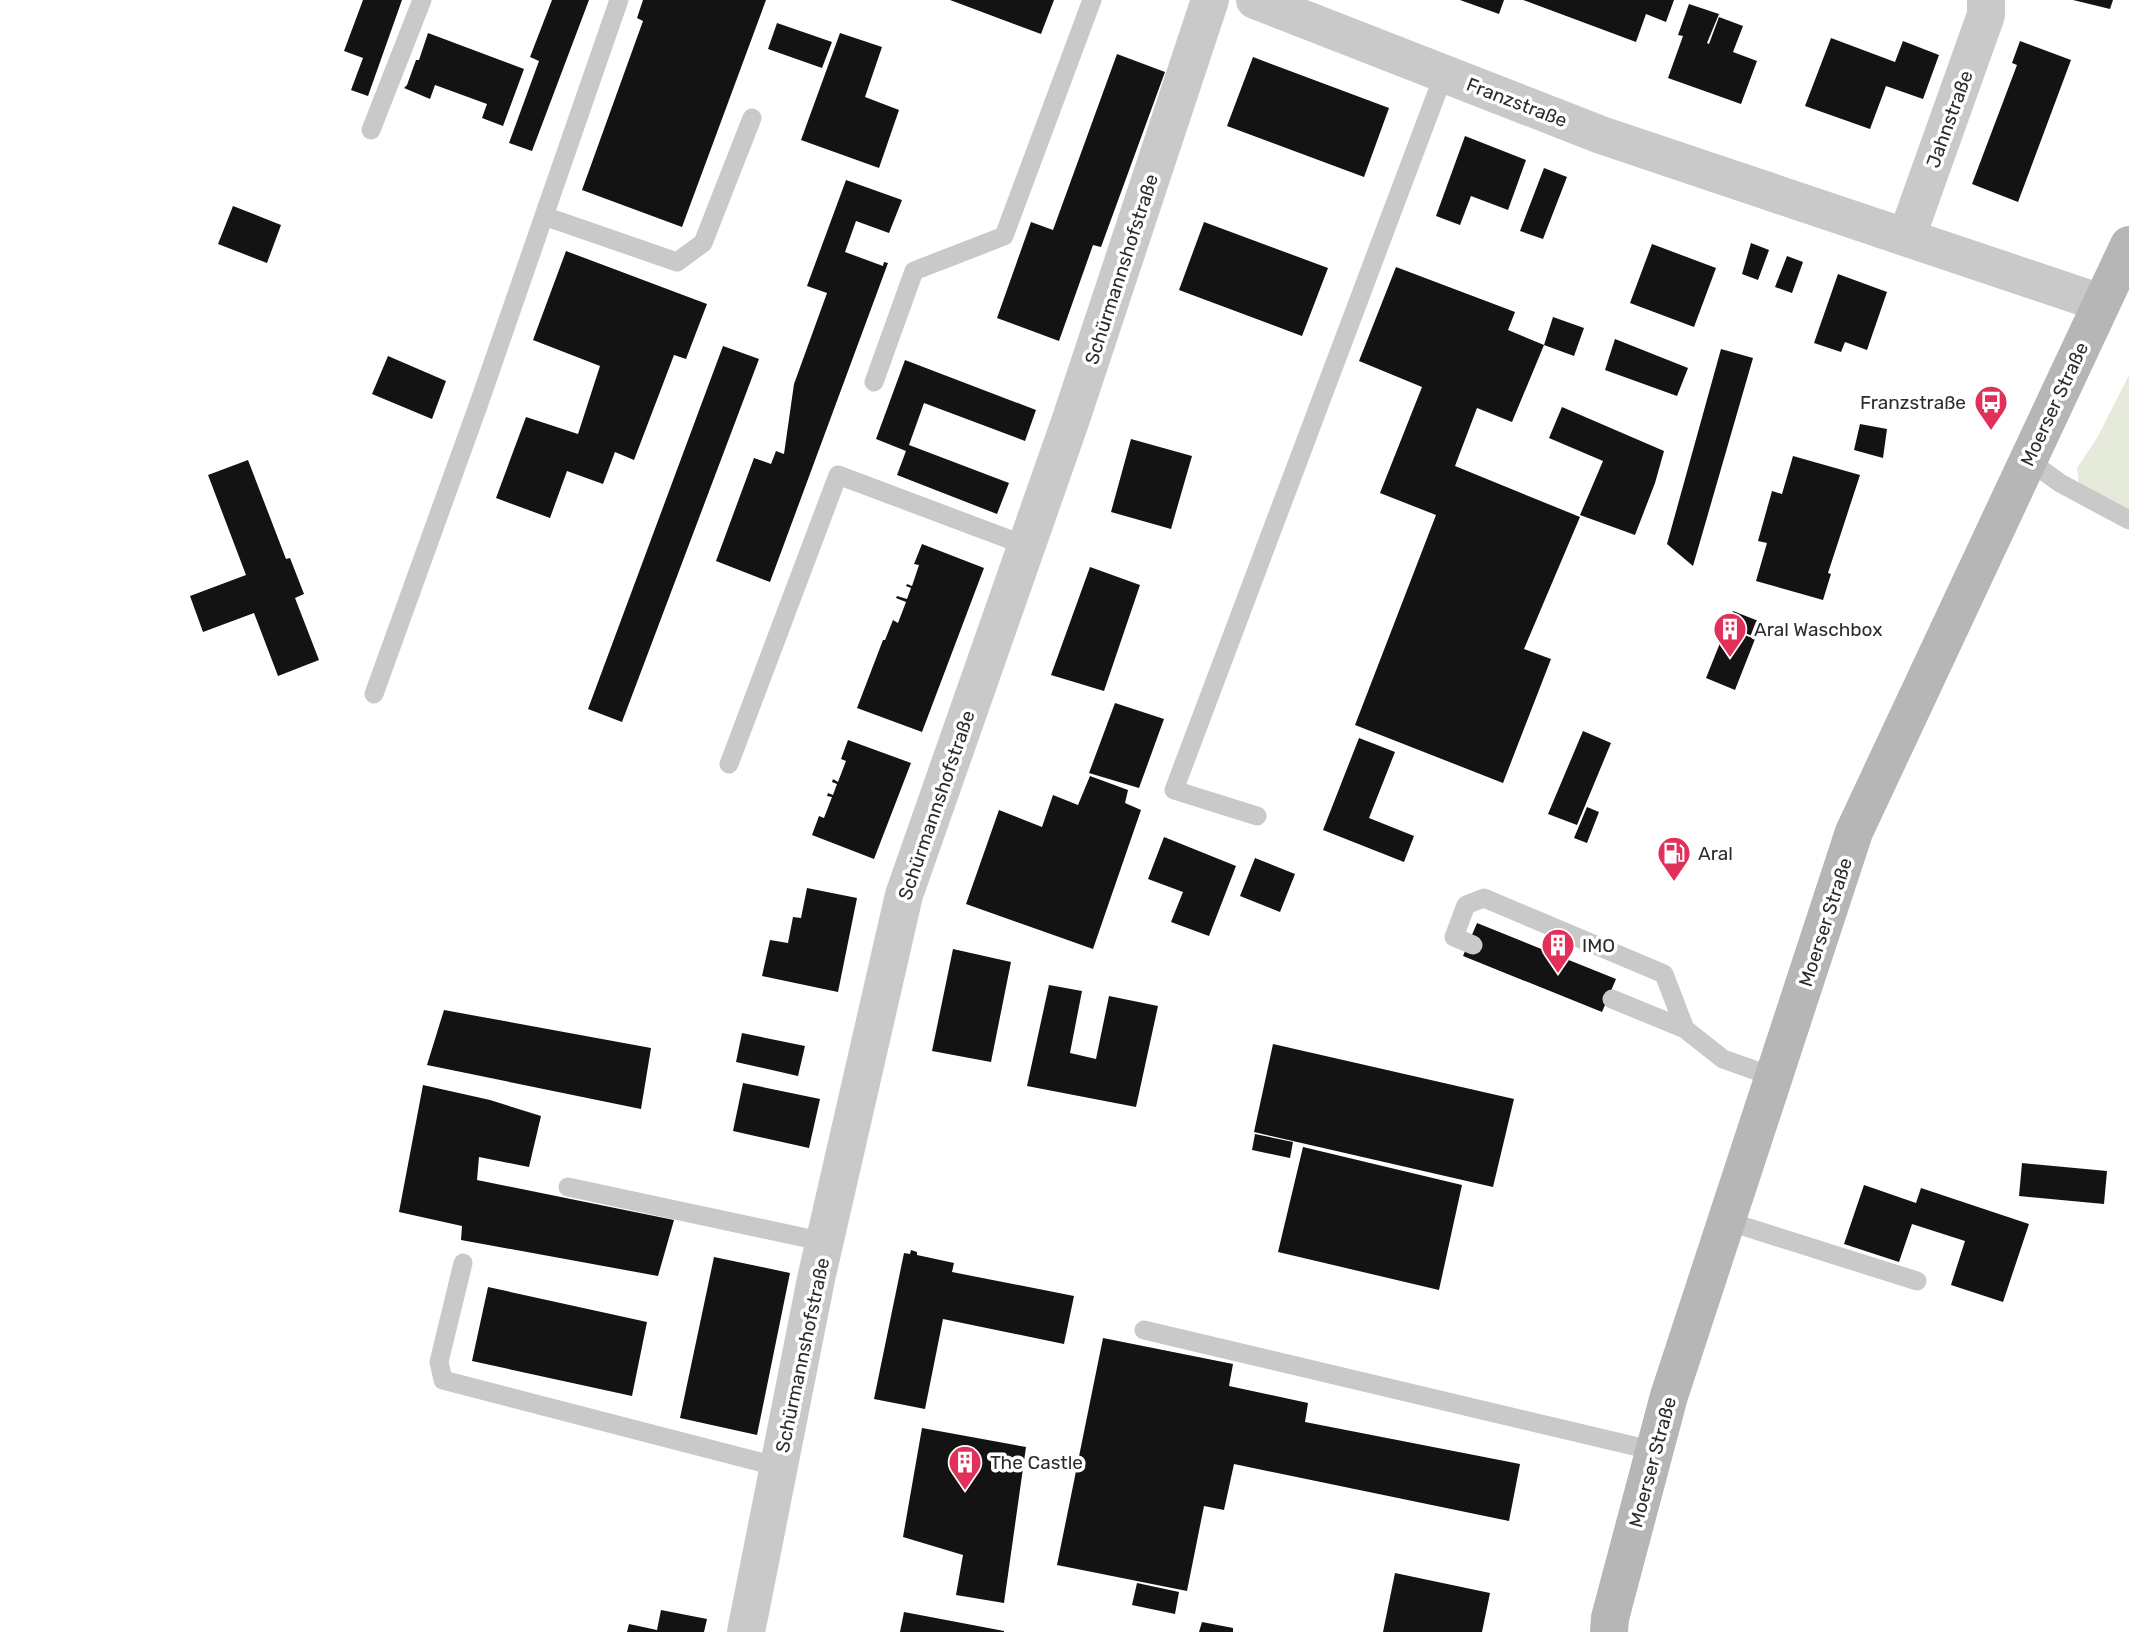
<svg xmlns="http://www.w3.org/2000/svg" width="2129" height="1632" viewBox="0 0 2129 1632" font-family="Rubik,sans-serif">
<rect width="100%" height="100%" fill="#fff"/>
<path fill="#e5eada" d="M2129,375V511L2079,485L2077,468L2097,438Z"/>
<path fill="#131313" d="M363,0H402L368,96L351,90L363,58L344,51Z
M552,0H589L532,151L509,143L539,61L530,57Z
M643,0H766L682,227L582,190L643,21L637,18Z
M950,0H1054L1041,34Z
M1460,0H1504L1499,14Z
M1523,0H1674L1666,22L1646,14L1636,42Z
M2073,0H2113L2110,9Z
M1689,4L1719,14L1707,43L1709,44L1719,17L1743,26L1733,52L1757,61L1741,104L1668,78L1683,36L1678,35Z
M777,23L832,42L822,68L768,49Z
M428,33L524,69L503,126L482,118L487,104L435,85L430,99L404,88L407,85L416,60H419Z
M840,33L882,47L865,97L899,110L879,168L801,140Z
M1831,38L1895,62L1903,41L1939,55L1923,99L1886,86L1870,129L1805,106Z
M2020,41L2071,60L2018,202L1972,184L2017,65L2012,63Z
M1117,54L1165,72L1101,247L1093,245L1059,341L997,318L1031,222L1053,230Z
M1253,57L1389,108L1364,177L1227,126Z
M1465,136L1526,160L1508,210L1471,196L1460,225L1436,216Z
M1544,168L1567,177L1543,239L1520,231Z
M846,180L902,200L889,233L856,221L845,252L883,266L884,262L888,263L770,582L716,561L754,458L771,464L776,451L784,454L794,384L827,293L807,286Z
M233,206L281,225L267,263L218,244Z
M1204,222L1328,268L1302,336L1179,290Z
M1751,243L1769,250L1758,280L1742,274Z
M1652,244L1716,268L1694,327L1630,303Z
M566,251L707,304L686,359L674,355L634,460L615,452L603,484L567,471L550,518L496,498L526,417L578,434L600,366L533,340Z
M1787,256L1803,262L1792,293L1775,287Z
M1396,267L1515,312L1508,330L1544,345L1512,422L1477,408L1455,466L1580,517L1524,649L1551,659L1503,783L1355,725L1436,515L1380,493L1422,387L1359,361Z
M1838,274L1887,292L1867,350L1845,342L1841,352L1814,343Z
M1553,317L1584,328L1574,356L1544,345Z
M1615,339L1688,368L1677,396L1605,370Z
M723,346L759,359L622,722L588,709Z
M1721,349L1753,358L1693,566L1667,544Z
M388,356L446,381L432,419L372,394Z
M905,360L1036,410L1025,441L924,403L909,445L1009,483L997,514L897,475L906,451L876,439Z
M1562,407L1664,451L1655,483L1635,535L1580,515L1603,461L1549,438Z
M1860,424L1887,429L1883,458L1854,450Z
M1131,439L1192,456L1171,529L1111,512Z
M1793,456L1860,475L1828,573L1831,574L1823,600L1756,581L1767,543L1758,541L1772,491L1782,494Z
M248,460L286,559L290,558L304,594L295,598L319,660L278,676L254,613L203,632L190,596L246,575L208,475Z
M922,544L984,568L922,732L857,708L883,640H885L893,620L898,623L906,602L896,598L897,596L907,599L911,588L906,586L907,584L912,586L919,565L914,564Z
M1090,567L1140,585L1104,691L1051,675Z
M1733,611L1761,622L1755,637L1727,626Z
M1726,628L1755,639L1735,690L1706,678Z
M1115,703L1164,719L1139,788L1089,773Z
M1583,731L1611,743L1577,825L1548,814Z
M1359,738L1395,752L1369,818L1414,836L1404,862L1323,830Z
M848,740L911,763L874,859L812,835L819,816L824,818L832,797L827,796L828,793L833,795L837,784L832,782L833,779L838,782L846,761L841,759Z
M1090,776L1128,790L1125,803L1141,810L1093,949L966,904L999,810L1042,827L1053,795L1078,805Z
M1587,807L1599,812L1587,843L1574,838Z
M1164,837L1236,866L1209,936L1171,922L1183,892L1148,879Z
M1255,858L1295,874L1280,912L1240,896Z
M807,888L857,898L838,992L762,976L770,940L788,943L793,917L801,918Z
M1477,923L1616,979L1602,1012L1463,956Z
M953,949L1011,962L991,1062L932,1051Z
M1049,985L1082,991L1070,1053L1096,1059L1109,996L1158,1006L1136,1107L1027,1086Z
M444,1010L651,1048L641,1109L427,1065Z
M742,1033L805,1046L798,1076L736,1062Z
M1273,1044L1514,1099L1493,1187L1254,1132Z
M743,1083L820,1099L809,1148L733,1131Z
M423,1085L490,1100L541,1116L529,1167L479,1157L477,1180L674,1220L658,1276L461,1240L462,1226L399,1212Z
M1255,1134L1293,1142L1290,1158L1252,1150Z
M1303,1147L1462,1185L1439,1290L1278,1252Z
M2022,1163L2107,1171L2104,1204L2019,1196Z
M1864,1185L1916,1203L1921,1188L2029,1224L2003,1302L1951,1285L1965,1241L1912,1224L1899,1262L1844,1244Z
M911,1250L917,1252V1255L954,1263L952,1272L1074,1296L1064,1344L943,1319L925,1409L874,1399L904,1253L910,1254Z
M714,1257L790,1273L757,1435L680,1418Z
M488,1287L647,1322L632,1396L472,1361Z
M1103,1338L1233,1364L1229,1386L1308,1403L1305,1422L1520,1464L1509,1521L1234,1464L1224,1510L1204,1506L1187,1591L1057,1565Z
M922,1428L1026,1447L1004,1603L956,1595L963,1555L903,1537Z
M1395,1573L1490,1593L1482,1632H1383Z
M1137,1583L1179,1592L1175,1614L1132,1605Z
M661,1610L707,1619L704,1632H627L629,1624L657,1630Z
M904,1612L1004,1631V1632H900Z
M1202,1622L1233,1628V1632H1199Z"/>
<g fill="none" stroke-linecap="round" stroke-linejoin="round">
<path stroke="#c9c9c9" stroke-width="19" d="M371,130L422,0
M544,216L677,262L703,243L752,118
M874,382L914,271L1004,236L1092,0
M2028,460L2060,483L2129,520
M374,694L478,406L619,0
M729,764L838,475L1027,546
M1257,816L1174,790L1444,74
M1473,945L1454,937L1466,905L1484,898L1664,974L1685,1029L1612,999
M1685,1029L1723,1059L1774,1077
M568,1187L825,1242
M1727,1221L1917,1281
M463,1263L439,1362L443,1380L779,1467
M1144,1330L1655,1451"/>
<path stroke="#c9c9c9" stroke-width="38" d="M1255,0L1601,135L2101,303
M1907,236L1986,15V0
M746,1632L816,1279L904,895L1071,419L1210,0"/>
<path stroke="#b6b6b6" stroke-width="38" d="M1609,1632L1610,1618L1669,1396L1854,832L2129,245"/>
</g>
<defs>
<symbol id="bus-pin" viewBox="-11 -11 22 30"><path d="M0 17L-7.5 6A9.5 9.5 0 1 1 7.5 6Z" fill="#e1315b" stroke="#fff"/><path d="M-5-6H5V4H4V6H2V4H-2V6H-4V4H-5ZM-3.5-4V0h7V-4ZM-3.5 1.2v1.5H-2V1.2ZM2 1.2v1.5H3.5V1.2Z" fill="#fff"/></symbol>
<symbol id="building-pin" viewBox="-11 -11 22 30"><path d="M0 17L-7.5 6A9.5 9.5 0 1 1 7.5 6Z" fill="#e1315b" stroke="#fff"/><path d="M-4-6H4V6H1V3H-1V6H-4ZM-2.5-4.3h1.7v1.8h-1.7ZM.8-4.3h1.7v1.8H.8ZM-2.5-1h1.7V.8h-1.7ZM.8-1h1.7V.8H.8Z" fill="#fff"/></symbol>
<symbol id="fuel-pin" viewBox="-11 -11 22 30"><path d="M0 17L-7.5 6A9.5 9.5 0 1 1 7.5 6Z" fill="#e1315b" stroke="#fff"/><path d="M-5.5-6h7V0h2V4h1.3V-2.5L3-4.5l.8-.8L6-3V5H2.5V1h-1V6h-7ZM-4.2-4.7v3.2H.2V-4.7Z" fill="#fff"/></symbol>
</defs>
<g fill-rule="evenodd">
<use href="#bus-pin" x="1972" y="383" width="38" height="52"/>
<use href="#building-pin" x="1711" y="610" width="38" height="52"/>
<use href="#fuel-pin" x="1655" y="834" width="38" height="52"/>
<use href="#building-pin" x="1539" y="926" width="38" height="52"/>
<use href="#building-pin" x="946" y="1443" width="38" height="52"/>
</g>
<g text-anchor="middle" stroke-width="7" stroke-linejoin="round" paint-order="stroke">
<g font-size="19" fill="#2c2c2c" stroke="#fff">
<text transform="translate(1517 102) rotate(21)" y="7">Franzstraße</text>
<text transform="translate(1949 119) rotate(-70)" y="7">Jahnstraße</text>
<text transform="translate(1121 269) rotate(-72)" y="7">Schürmannshofstraße</text>
<text transform="translate(2054 404) rotate(-65)" y="7">Moerser Straße</text>
<text transform="translate(936 805) rotate(-71)" y="7">Schürmannshofstraße</text>
<text transform="translate(1825 922) rotate(-72)" y="7">Moerser Straße</text>
<text transform="translate(802 1355) rotate(-78)" y="7">Schürmannshofstraße</text>
<text transform="translate(1652 1462) rotate(-75)" y="7">Moerser Straße</text>
</g>
<g font-size="19" fill="#2c2c2c" stroke="#fff" text-anchor="start">
<text x="1966" y="409" text-anchor="end">Franzstraße</text>
<text x="1754" y="636">Aral Waschbox</text>
<text x="1698" y="860">Aral</text>
<text x="1582" y="952">IMO</text>
<text x="990" y="1469">The Castle</text>
</g>
</g>
</svg>
